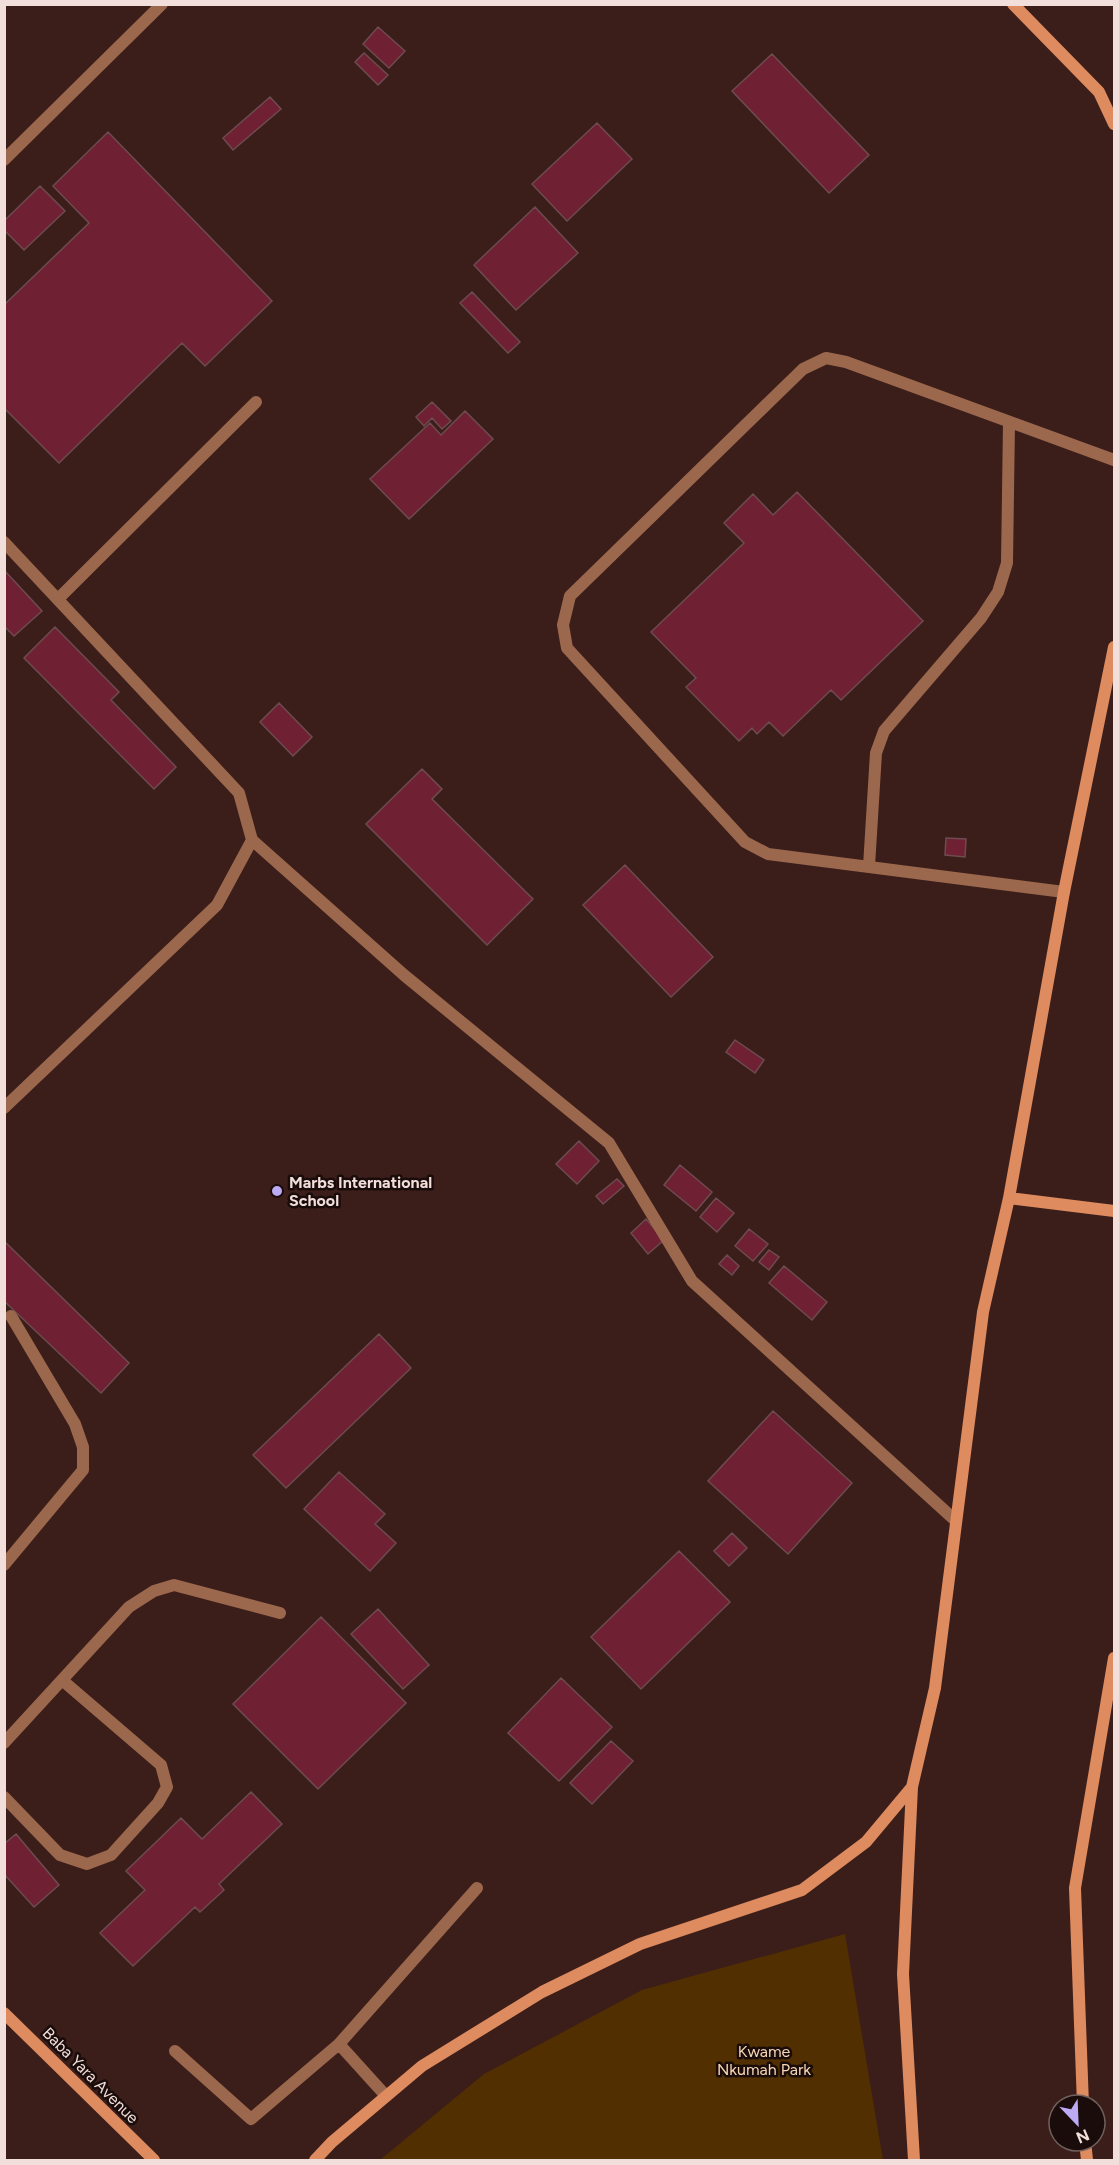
<svg xmlns="http://www.w3.org/2000/svg" width="1119" height="2165" viewBox="0 0 1119 2165" font-family="Figtree,sans-serif">
<rect width="100%" height="100%" fill="#3b1e1a"/>
<path fill="#522f00" d="M845,1934L883,2160H380L484,2074L642,1990Z"/>
<path fill="#6f2033" stroke="#6d4b50" stroke-width="1.5" d="M378,27L405,51L389,68L363,44Z
M364,53L388,75L378,85L355,62Z
M772,54L869,155L829,193L732,91Z
M270,97L281,109L233,150L223,138Z
M597,123L632,159L567,221L532,184Z
M108,132L272,301L205,366L182,343L59,463L4,408V305L89,223L53,186Z
M40,186L65,211L24,250L4,230V221Z
M535,207L578,253L516,310L474,265Z
M472,292L520,342L508,353L460,303Z
M432,402L451,421L442,429L432,418L424,426L416,417Z
M465,411L493,439L409,519L370,479L430,423L441,435Z
M797,492L923,621L841,700L831,690L783,736L769,722L757,734L752,728L739,741L686,687L696,678L651,632L744,543L724,523L753,494L773,515Z
M4,570L42,611L14,636L4,626Z
M55,627L119,692L111,700L176,767L154,789L24,658Z
M279,703L312,737L293,756L260,722Z
M422,769L442,789L432,799L533,899L487,945L366,824Z
M946,838L966,839L965,857L945,855Z
M625,865L713,957L671,997L583,905Z
M735,1040L764,1060L755,1073L726,1052Z
M579,1141L599,1161L577,1184L556,1164Z
M680,1165L712,1192L696,1211L664,1185Z
M617,1179L624,1186L603,1204L596,1196Z
M716,1198L734,1213L717,1232L700,1217Z
M646,1219L664,1240L648,1254L631,1233Z
M749,1229L768,1244L753,1261L735,1246Z
M4,1241L129,1363L101,1393L4,1301Z
M769,1250L779,1257L769,1270L759,1262Z
M727,1255L739,1266L732,1275L719,1264Z
M784,1266L827,1302L812,1320L769,1283Z
M379,1334L411,1368L286,1488L253,1455Z
M773,1411L852,1483L788,1554L708,1481Z
M339,1472L385,1514L375,1524L396,1543L370,1571L304,1509Z
M732,1533L747,1548L729,1566L714,1551Z
M679,1551L730,1602L641,1689L591,1637Z
M378,1609L429,1665L403,1689L351,1634Z
M321,1617L406,1703L318,1789L233,1704Z
M561,1678L612,1727L559,1781L508,1733Z
M611,1741L633,1761L592,1804L570,1783Z
M251,1792L282,1824L219,1884L224,1890L200,1912L195,1907L133,1966L100,1933L145,1890L126,1871L181,1818L202,1839Z
M16,1834L59,1885L34,1907L4,1874V1844Z"/>
<g fill="none" stroke-linecap="round" stroke-linejoin="round">
<path stroke="#9c684d" stroke-width="12" d="M58,599L256,402
M252,840L404,975L609,1143L692,1281L956,1521
M869,866L876,753L884,731L981,618L998,592L1007,563L1009,422
M1064,892L768,854L745,842L567,648L563,625L570,596L803,369L826,358L846,362L1114,460
M4,1565L83,1470V1447L75,1424L11,1316
M4,1743L129,1607L154,1591L174,1585L280,1613
M4,1797L60,1855L87,1864L111,1855L158,1803L167,1787L161,1765L62,1680
M339,2044L386,2096
M175,2051L251,2119L339,2044L477,1888"/>
<path stroke="#9c684d" stroke-width="12" d="M4,160L162,4
M4,542L239,793L252,840L217,905L4,1108"/>
<path stroke="#de8b5f" stroke-width="12" d="M1013,4L1099,92L1114,124
M1009,1198L1114,1211
M4,2013L154,2160
M1083,2105L1075,1888L1114,1658
M1085,2141L1087,2160
M315,2160L332,2142L422,2066L542,1992L640,1944L802,1890L866,1842L912,1787
M914,2160L903,1974L912,1787L935,1688L983,1312L1009,1198L1064,892L1114,647"/>
</g>
<circle fill="#bcaaf5" stroke="#190c0a" stroke-width="2" cx="277" cy="1191" r="6"/>
<g text-anchor="middle" stroke-width="5" stroke-linejoin="round" paint-order="stroke">
<g font-size="16" font-weight="bold" fill="#f2deda" stroke="#190c0a" text-anchor="start">
<text x="289" y="1188">Marbs International<tspan x="289" dy="18">School</tspan></text>
</g>
<g font-size="16" fill="#f7d6b5" stroke="#190c0a">
<text x="764" y="2057">Kwame<tspan x="764" dy="18">Nkumah Park</tspan></text>
</g>
<g font-size="16" fill="#f2deda" stroke="#190c0a">
<text transform="translate(91 2075) rotate(45)" y="6">Baba Yara Avenue</text>
</g>
</g>
<rect width="1119" height="2165" fill="none" stroke="#f2deda" stroke-width="12"/>
<g transform="translate(1077 2123) rotate(157)"><circle r="28" fill="#190c0a" stroke="#70605d" stroke-width="1.5"/>
<path d="M0-4.5L10 22L0 15L-10 22Z" fill="#bcaaf5"/>
<text y="-9" font-size="16" font-weight="bold" text-anchor="middle" fill="#f2deda">N</text>
</g>
</svg>
